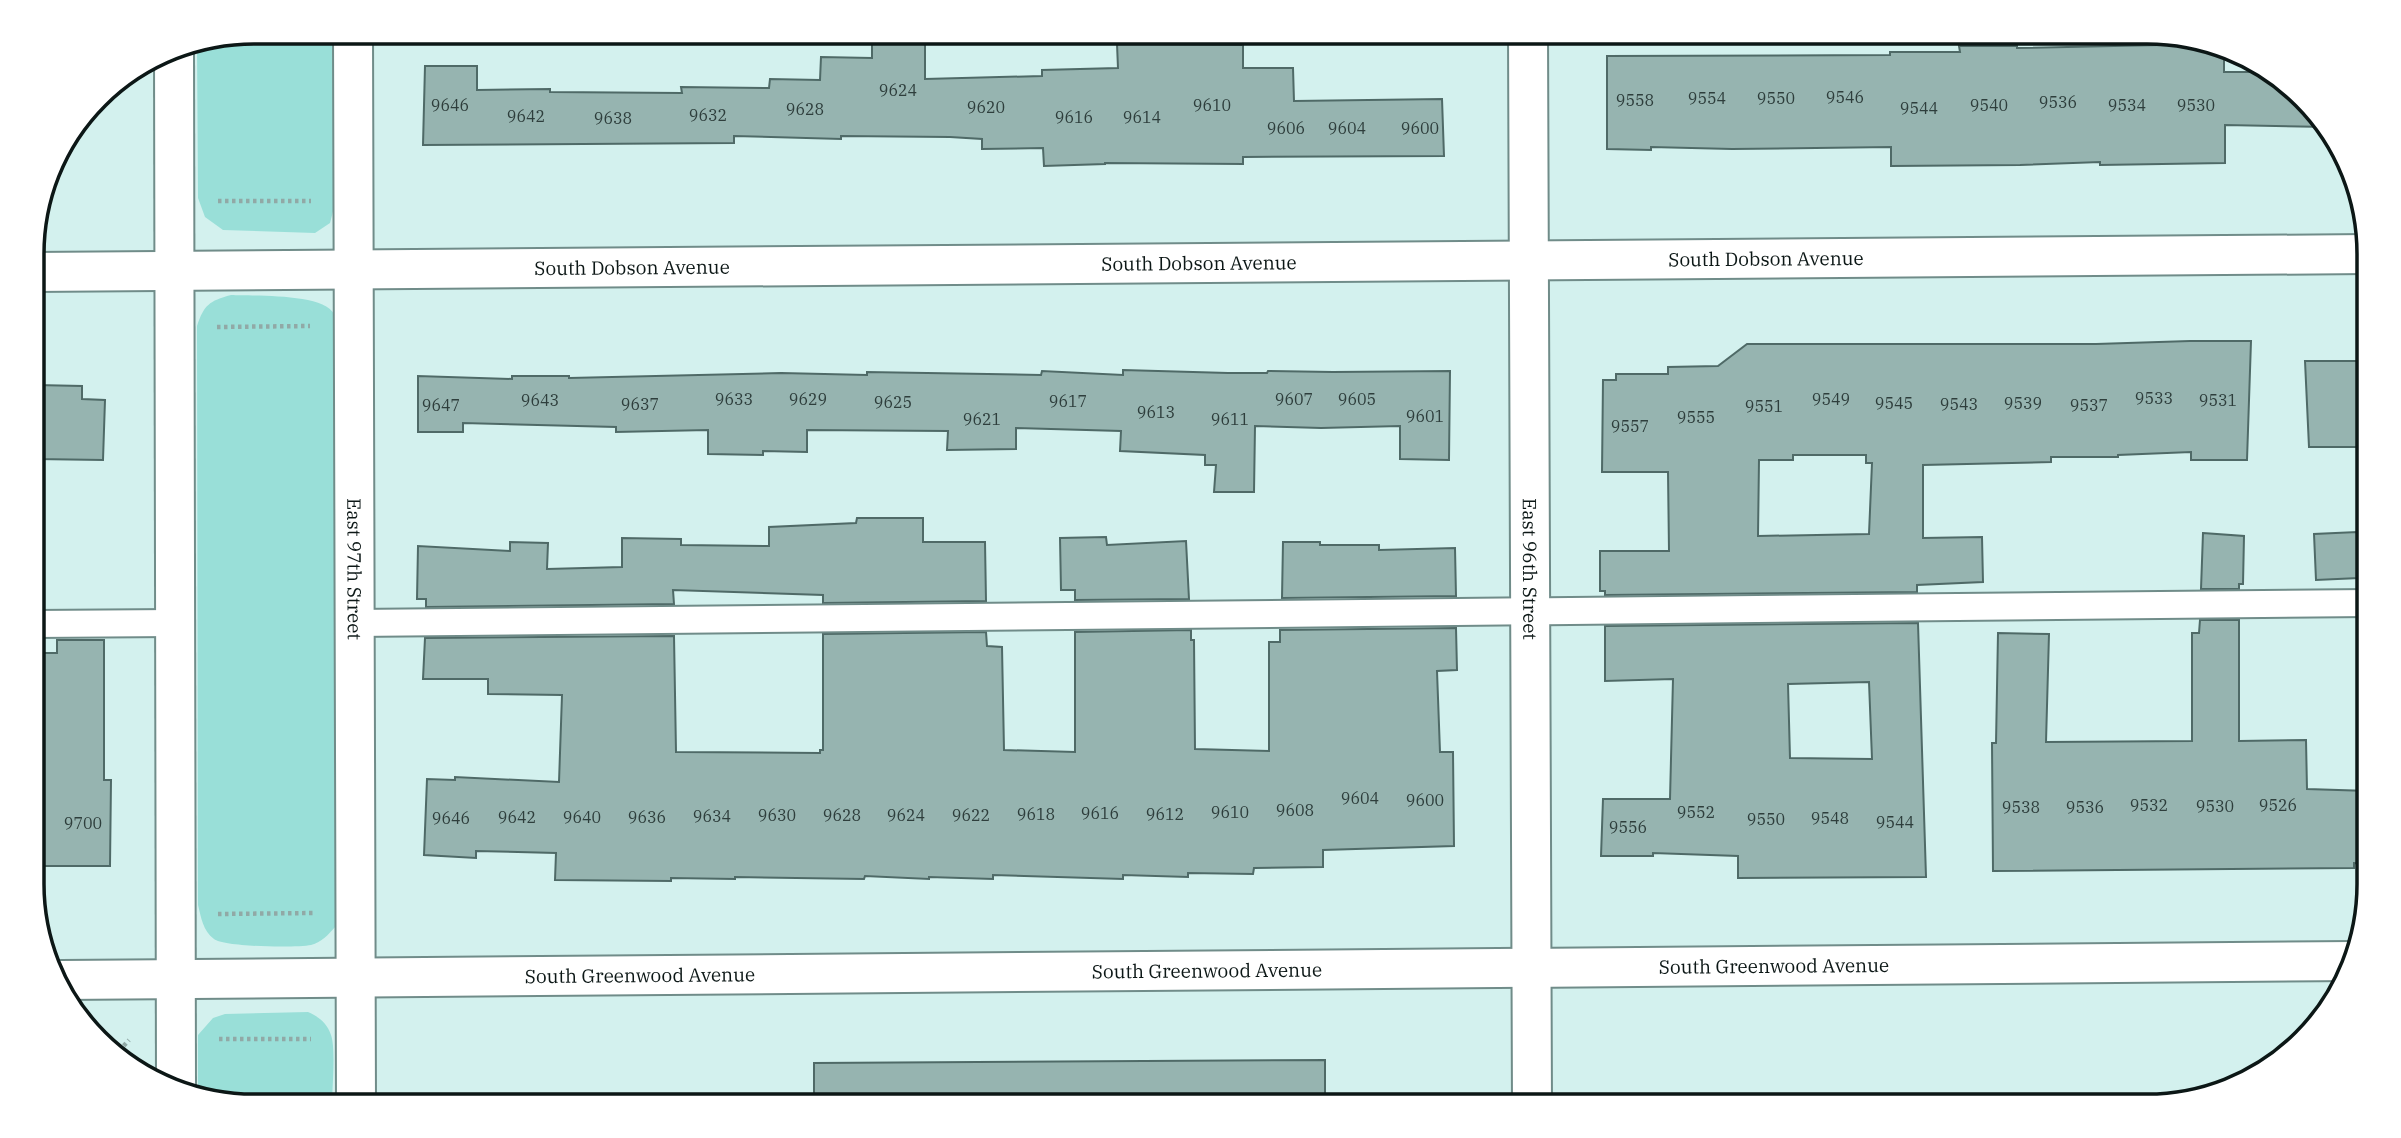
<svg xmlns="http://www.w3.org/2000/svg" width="2401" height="1138" viewBox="0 0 2401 1138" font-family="'IBM Plex Serif',serif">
<rect width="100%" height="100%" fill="#d3f1ee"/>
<path fill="#99dfd8" d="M254,32H336V200L330,223L315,233L223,230L205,217L198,198L197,43Z
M231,295C253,296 324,293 334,314C337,320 336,330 337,337L336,926C328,935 322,942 311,945C296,948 224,947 214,939C203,931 201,917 198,905L197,326C204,305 209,301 231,295Z
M308,1012C319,1017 327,1023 331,1035C336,1049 332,1089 332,1106H254L198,1095V1035L213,1018L225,1014Z"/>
<path fill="#96b4b0" stroke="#4f6a67" stroke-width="2" fill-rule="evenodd" d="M872,43H925V79L1042,76V70L1118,68L1117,44L1243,45V68H1293L1294,101L1442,99L1444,156L1243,157V164L1105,163V164L1044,166L1043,148L982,149V139L950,137L841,136V139L734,136V143L423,145L425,66H477V90L550,89V92L682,93L681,87L769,88L770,79L820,80L821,57L872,58Z
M2208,44L2224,47V72H2264L2324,119L2327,127L2225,125V163L2100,165V162L2020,165L1891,166V147L1732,149L1651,147V150L1607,149V56L1890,55V52H1960L1959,46H2017V48Z
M2190,341H2251L2247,460H2191V452L2118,455V457H2051V462L1923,465V538L1982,537L1983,582L1917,585V592L1605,595V591H1600V551H1669L1668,472H1602L1603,380H1616V374H1668V367L1718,366L1747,344H2096ZM1793,455H1866V463H1872L1869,534L1758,536L1759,460H1793Z
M2305,361H2357V365L2368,366V447H2309Z
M1123,370L1228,373H1267L1268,371L1333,372L1450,371L1449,460L1400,459V426L1321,428L1255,426L1254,492H1214L1216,465H1205V455L1120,451L1121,431L1016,428V449L947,450L948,431L807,430V452L763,451V455L708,454V430L616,432V427L463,423V432H418V376L512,379V376H569V378L781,373L867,375V372L1041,375L1042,371L1123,375Z
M36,385L82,386V399L105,400L103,460L36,459Z
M857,518H923V542H985L986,601L823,603V595L673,590L674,604L426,607V599H417L418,546L510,551V542L548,543L547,569L622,567V538L681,539V545L769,546V527L856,523Z
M2357,532L2359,578L2316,580L2314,534Z
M2203,533L2244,536L2243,584H2239V589H2201Z
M1106,537L1107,545L1186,541L1189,599L1075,600V590H1061L1060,538Z
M1283,542H1320V545H1379V550L1455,548L1456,596L1282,598Z
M2200,620H2239V741L2306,740L2307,789L2369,791V864L2354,863V868L1993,871L1992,743H1996L1998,633L2049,634L2046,742L2192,741V633H2199Z
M1918,623L1926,877L1738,878V856L1653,853V856H1601L1603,799H1670L1673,679L1605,681V626ZM1869,682L1872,759L1790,758L1788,684Z
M1456,628L1457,670L1437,671L1440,752H1453L1454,846L1323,850V867L1254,868L1253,874L1188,873V877L1123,875V879L993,875V879L929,877V879L865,876L864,879L735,877V879L671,878V881L555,880L556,853L476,851V858L424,855L427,779L455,780V777L559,782L562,695L488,694V679H423L425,638L674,636L676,752L820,753V750H823V634L986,632L987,646L1002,647L1004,750L1075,752V632L1191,630V640H1194L1195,749L1269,751V642H1280V630Z
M57,640H104V780H111L110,866H33V653H57Z
M1325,1060V1106H814V1063Z"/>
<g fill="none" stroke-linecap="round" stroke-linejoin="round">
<defs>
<path id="service" d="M354,623L2369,603
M33,624L175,623"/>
<g id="minor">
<path id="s1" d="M353,32L356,1106"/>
<path id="s2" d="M1528,32L1532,1106"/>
<path d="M174,47L176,1091"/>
<path id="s3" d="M32,272L2368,254"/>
<path id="s4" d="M61,980L2354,961"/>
</g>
</defs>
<use href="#service" stroke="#708c89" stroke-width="30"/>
<use href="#minor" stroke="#708c89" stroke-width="42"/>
<path stroke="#91a9a6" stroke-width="4.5" stroke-dasharray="3.5 3.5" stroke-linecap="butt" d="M218,201H311
M217,327L310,326
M218,914L314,913
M219,1039H311
M119,1051L129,1040"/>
<use href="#service" stroke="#fff" stroke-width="26"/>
<use href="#minor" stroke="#fff" stroke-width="38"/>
</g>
<g text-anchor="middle" stroke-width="5" stroke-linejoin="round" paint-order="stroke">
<g font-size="16" fill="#2e3e3c">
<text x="898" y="96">9624</text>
<text x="1845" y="103">9546</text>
<text x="1707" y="104">9554</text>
<text x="1776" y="104">9550</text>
<text x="1635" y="106">9558</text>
<text x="2058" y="108">9536</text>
<text x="450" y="111">9646</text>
<text x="1212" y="111">9610</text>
<text x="1989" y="111">9540</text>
<text x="2127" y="111">9534</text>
<text x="2196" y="111">9530</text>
<text x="986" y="113">9620</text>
<text x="1919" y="114">9544</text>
<text x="805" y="115">9628</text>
<text x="708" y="121">9632</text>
<text x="526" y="122">9642</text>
<text x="1074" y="123">9616</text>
<text x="1142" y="123">9614</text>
<text x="613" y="124">9638</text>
<text x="1286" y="134">9606</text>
<text x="1347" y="134">9604</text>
<text x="1420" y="134">9600</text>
<text x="2154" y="404">9533</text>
<text x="734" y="405">9633</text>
<text x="808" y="405">9629</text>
<text x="1294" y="405">9607</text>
<text x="1357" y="405">9605</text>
<text x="1831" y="405">9549</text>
<text x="540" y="406">9643</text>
<text x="2218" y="406">9531</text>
<text x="1068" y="407">9617</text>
<text x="893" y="408">9625</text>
<text x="1894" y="409">9545</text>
<text x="2023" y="409">9539</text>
<text x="640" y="410">9637</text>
<text x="1959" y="410">9543</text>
<text x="441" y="411">9647</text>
<text x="2089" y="411">9537</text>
<text x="1764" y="412">9551</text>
<text x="1156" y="418">9613</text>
<text x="1425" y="422">9601</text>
<text x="1696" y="423">9555</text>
<text x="982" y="425">9621</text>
<text x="1230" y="425">9611</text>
<text x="1630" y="432">9557</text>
<text x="1360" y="804">9604</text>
<text x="1425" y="806">9600</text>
<text x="2149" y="811">9532</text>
<text x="2278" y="811">9526</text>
<text x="2215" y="812">9530</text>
<text x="2021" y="813">9538</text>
<text x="2085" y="813">9536</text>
<text x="1295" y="816">9608</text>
<text x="1230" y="818">9610</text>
<text x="1696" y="818">9552</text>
<text x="1100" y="819">9616</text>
<text x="1036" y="820">9618</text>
<text x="1165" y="820">9612</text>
<text x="777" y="821">9630</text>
<text x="842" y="821">9628</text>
<text x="906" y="821">9624</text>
<text x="971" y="821">9622</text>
<text x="712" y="822">9634</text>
<text x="517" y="823">9642</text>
<text x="582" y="823">9640</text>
<text x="647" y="823">9636</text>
<text x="451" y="824">9646</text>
<text x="1830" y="824">9548</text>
<text x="1766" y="825">9550</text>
<text x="1895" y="828">9544</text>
<text x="83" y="829">9700</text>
<text x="1628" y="833">9556</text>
</g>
<g font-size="19" fill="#0c1716" stroke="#fff">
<text dy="7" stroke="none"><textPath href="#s3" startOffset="1734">South Dobson Avenue</textPath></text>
<text dy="7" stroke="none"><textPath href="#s3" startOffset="1167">South Dobson Avenue</textPath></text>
<text dy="7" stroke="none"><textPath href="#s3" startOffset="600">South Dobson Avenue</textPath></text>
<text dy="7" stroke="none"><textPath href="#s1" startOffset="537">East 97th Street</textPath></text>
<text dy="7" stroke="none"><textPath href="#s2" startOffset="537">East 96th Street</textPath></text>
<text dy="7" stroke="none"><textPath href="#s4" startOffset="1713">South Greenwood Avenue</textPath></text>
<text dy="7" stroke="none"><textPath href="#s4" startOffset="1146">South Greenwood Avenue</textPath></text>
<text dy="7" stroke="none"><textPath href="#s4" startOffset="579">South Greenwood Avenue</textPath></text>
</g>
</g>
<path d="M0 0H2401V1138H0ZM254 44H2147A210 210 0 0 1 2357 254V884A210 210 0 0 1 2147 1094H254A210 210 0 0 1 44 884V254A210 210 0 0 1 254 44Z" fill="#fff" fill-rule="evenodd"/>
<path fill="none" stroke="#0c1716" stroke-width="3.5" d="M254 44H2147A210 210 0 0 1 2357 254V884A210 210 0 0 1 2147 1094H254A210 210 0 0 1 44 884V254A210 210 0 0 1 254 44Z"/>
</svg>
